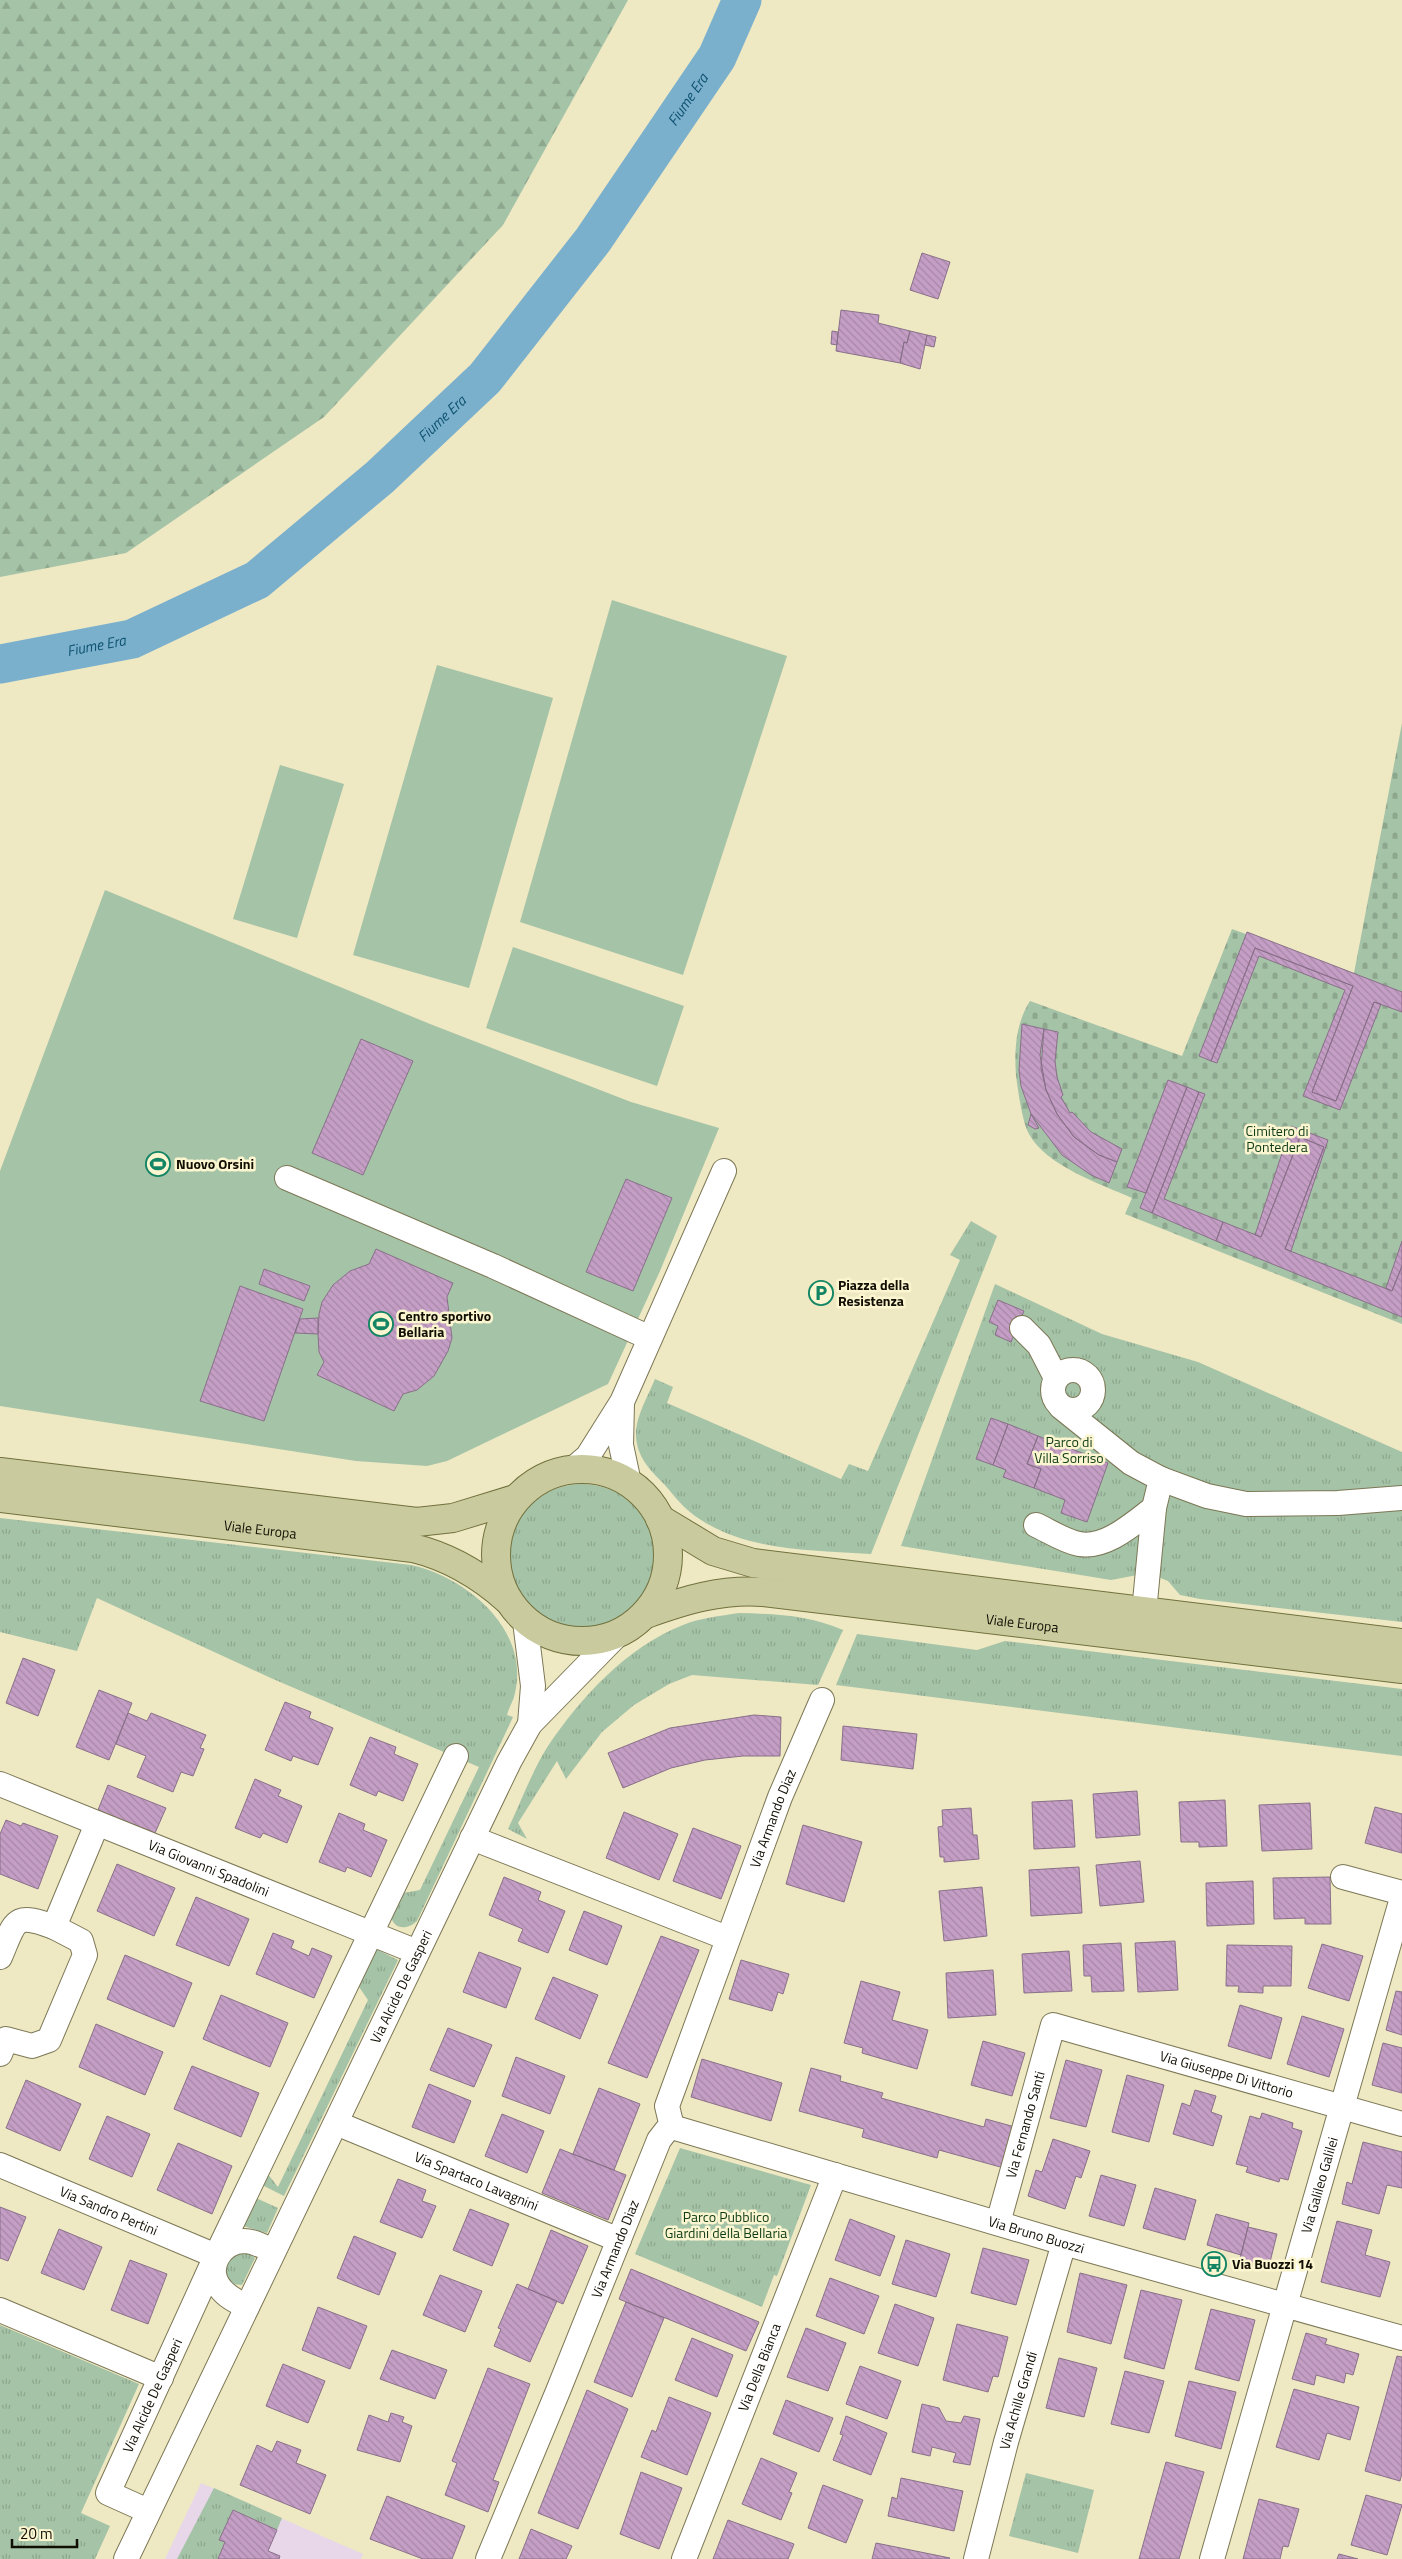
<svg xmlns="http://www.w3.org/2000/svg" width="1402" height="2559" viewBox="0 0 1402 2559" font-family="'Titillium Web',sans-serif">
<defs>
<pattern id="grass-tufts" width="24" height="20" patternUnits="userSpaceOnUse" patternTransform="scale(1.25)"><rect width="24" height="20" fill="#a5c3a7"/><path d="M3 7l-1-3M5 7V3M7 7l1-3M15 17l-1-3M17 17v-4M19 17l1-3" fill="none" stroke="#8da68e"/></pattern>
<pattern id="forest-firs" width="22" height="20" patternUnits="userSpaceOnUse" patternTransform="scale(1.25)"><rect width="22" height="20" fill="#a5c3a7"/><path d="M5 1l3.5 6h-7zM16 11l3.5 6h-7z" fill="#8da68e"/></pattern>
<pattern id="cemetery-stones" width="16" height="16" patternUnits="userSpaceOnUse" patternTransform="scale(1.25)"><rect width="16" height="16" fill="#a5c3a7"/><path d="M2 7V4a2 2 0 0 1 4 0v3zM10 15v-3a2 2 0 0 1 4 0v3z" fill="#8da68e"/></pattern>
<pattern id="water-rules" width="6" height="5" patternUnits="userSpaceOnUse" patternTransform="scale(1.25)"><rect width="6" height="5" fill="#7bb0cd"/><path d="M0 2.5h6" fill="none" stroke="#6996ae"/></pattern>
<pattern id="building-back-hatch" width="6" height="6" patternUnits="userSpaceOnUse" patternTransform="scale(1.25)"><rect width="6" height="6" fill="#c49ec5"/><path d="M-1 5l2 2M0 0l6 6M5-1l2 2" fill="none" stroke="#a787a8"/></pattern>
</defs>
<rect width="100%" height="100%" fill="#eee8c3"/>
<path fill="#e7d7e9" d="M201,2483L363,2554L361,2559H165Z"/>
<path fill="url(#grass-tufts)" d="M971,1221L997,1236L871,1554C811,1550 740,1552 690,1512C680,1504 672,1493 664,1484C650,1470 637,1457 636,1436C635,1418 648,1396 655,1379L673,1387L667,1403L841,1479L849,1464L868,1471L960,1260L950,1255Z
M995,1284L1102,1334L1198,1362L1402,1452V1622L1200,1599L1180,1595L1168,1581L1148,1573L1111,1580L901,1546Z
M509 1557a73 73 0 1 1 146 0a73 73 0 1 1-146 0Z
M0,1518L411,1565C466,1577 530,1629 515,1693C514,1700 509,1707 507,1715L513,1717L417,1921C409,1929 395,1931 391,1917L403,1893L420,1890L479,1767L273,1679L97,1598L77,1651L0,1632Z
M739,1613C775,1614 809,1615 843,1630L818,1685L692,1675L669,1684L634,1705L602,1732L566,1779L557,1761L518,1823L527,1839L508,1829C521,1802 532,1771 548,1746C581,1697 627,1647 683,1625C700,1618 720,1616 739,1613Z
M857,1634L977,1650L1005,1641L1402,1689V1756L836,1685Z
M374,1948L398,1960L284,2196L262,2185L267,2173L278,2187L368,2000L357,1984Z
M680,2148L811,2185L777,2276L774,2275L762,2307L635,2254Z
M256,2198L278,2208L267,2233L243,2226Z
M247,2252L255,2258L242,2285L231,2284L225,2276C226,2256 227,2256 247,2252Z
M0,2325L139,2384L81,2513L110,2526L95,2559H0Z
M1026,2473L1094,2490L1078,2553L1009,2536Z
M214,2488L282,2518L277,2530L233,2510L220,2539L225,2542L218,2559H177Z"/>
<path fill="url(#forest-firs)" d="M0,0H628L503,225L324,417L126,553L0,577Z"/>
<path fill="url(#cemetery-stones)" d="M1402,723V1324L1125,1214L1132,1198C1101,1184 1046,1166 1029,1134C1022,1121 1018,1090 1016,1075C1014,1049 1016,1023 1030,1001L1182,1056L1232,929L1354,973Z"/>
<path fill="#a5c3a7" d="M612,600L787,656L683,975L520,922Z
M437,665L553,698L469,988L353,955Z
M280,765L344,784L297,938L233,919Z
M105,890L430,1024L631,1102L719,1128L660,1271L608,1384L447,1461L427,1466L356,1461L0,1406V1171Z
M513,947L684,1006L657,1086L486,1028Z"/>
<path fill="url(#water-rules)" d="M132,639L0,674V658Z"/>
<g fill="none" stroke-linecap="round" stroke-linejoin="round">
<path stroke="#7bb0cd" stroke-width="39" id="s1" d="M0,664L132,639L257,580L380,477L485,378L593,240L717,57L742,0"/>
</g>
<path fill="url(#building-back-hatch)" stroke="#897089" d="M922,253L950,262L938,299L910,290Z
M841,310L879,315L878,323L910,331L907,343L904,342L900,363L836,351Z
M832,331L838,332L837,345L831,344Z
M910,331L927,335L920,369L900,363L904,342L907,343Z
M927,335L936,337L934,347L925,345Z
M1247,932L1402,992V1012L1374,1002L1336,1101L1312,1092L1353,986L1255,948L1211,1061L1199,1056Z
M1255,948L1353,986L1312,1092L1336,1101L1374,1002L1381,1004L1340,1110L1303,1096L1345,990L1259,956L1217,1063L1211,1061Z
M1022,1024L1044,1029L1040,1055L1046,1090L1057,1114L1074,1137L1099,1155L1117,1162L1109,1183L1091,1175L1062,1155L1031,1114L1021,1086L1019,1070Z
M1044,1029L1058,1032L1055,1061L1057,1077L1063,1095L1061,1097L1070,1113L1072,1112L1091,1132L1122,1149L1117,1162L1099,1155L1074,1137L1057,1114L1046,1090L1041,1068Z
M361,1039L413,1061L363,1175L312,1153Z
M1168,1080L1187,1087L1146,1193L1127,1187Z
M1187,1087L1199,1092L1152,1213L1140,1208Z
M1199,1092L1205,1094L1164,1199L1223,1222L1216,1241L1152,1213Z
M1031,1114L1039,1128L1035,1129L1028,1125Z
M1291,1126L1328,1140L1291,1251L1285,1249L1324,1147L1300,1137L1261,1237L1255,1235Z
M1300,1137L1324,1147L1285,1249L1392,1291L1402,1266V1317L1216,1241L1223,1222L1261,1237Z
M626,1179L672,1198L633,1291L586,1272Z
M1402,1241V1266L1392,1291L1386,1288Z
M376,1249L453,1283L447,1297L452,1338L448,1351L434,1376L417,1390L403,1394L394,1411L317,1375L324,1362L319,1352L318,1334L319,1314L322,1302L333,1285L350,1271L369,1264Z
M264,1269L310,1286L304,1301L259,1284Z
M240,1286L303,1309L264,1421L200,1401Z
M998,1300L1024,1311L1011,1342L995,1335L998,1326L989,1322Z
M318,1318V1334L295,1333L300,1319Z
M991,1418L1008,1424L993,1465L976,1459Z
M1008,1424L1038,1436L1027,1464L1041,1469L1034,1488L1003,1477L1006,1470L993,1465Z
M1038,1436L1108,1463L1087,1522L1061,1513L1065,1500L1034,1488L1041,1469L1027,1464Z
M23,1658L55,1670L38,1716L6,1703Z
M99,1690L132,1703L109,1760L76,1747Z
M285,1702L311,1712L309,1718L333,1728L318,1765L293,1756L291,1761L265,1750Z
M128,1713L147,1721L151,1713L206,1735L200,1748L204,1749L193,1776L181,1772L173,1792L137,1777L146,1756L116,1744Z
M754,1715L781,1717L780,1756H743L705,1760L671,1768L623,1788L608,1753L670,1728Z
M843,1726L917,1734L913,1769L841,1760Z
M370,1737L396,1747L394,1754L418,1764L403,1801L378,1791L376,1796L350,1785Z
M255,1779L281,1790L278,1796L302,1806L287,1843L263,1833L260,1838L235,1828Z
M108,1785L166,1808L155,1833L98,1810Z
M1137,1791L1140,1835L1096,1838L1093,1794Z
M1072,1800L1075,1847L1034,1849L1032,1802Z
M1225,1800L1227,1846L1199,1847V1842H1181L1179,1802Z
M1310,1803L1312,1849L1262,1851L1259,1805Z
M1375,1807L1402,1814V1853L1365,1843Z
M971,1808L973,1835H977L979,1859L944,1862V1857H940L938,1827L943,1826L942,1810Z
M624,1812L678,1834L659,1880L606,1858Z
M339,1813L365,1824L363,1830L387,1840L371,1877L347,1867L345,1872L319,1862Z
M6,1820L21,1826L23,1823L58,1836L38,1889L0,1874V1834Z
M803,1825L862,1842L844,1902L786,1884Z
M693,1828L741,1846L721,1899L673,1881Z
M1140,1861L1144,1902L1100,1906L1096,1865Z
M117,1864L175,1888L154,1936L97,1911Z
M1079,1867L1082,1913L1031,1916L1029,1870Z
M504,1877L541,1892L538,1900L565,1911L548,1953L518,1941L523,1929L489,1915Z
M1330,1877L1331,1924H1305V1918L1274,1919L1273,1878Z
M1253,1881L1254,1924L1207,1926L1206,1883Z
M982,1887L987,1936L944,1941L939,1891Z
M196,1897L249,1919L229,1966L176,1945Z
M584,1911L622,1926L607,1965L569,1950Z
M273,1933L294,1941L291,1948L309,1956L312,1948L332,1956L314,1998L256,1974Z
M661,1936L699,1950L647,2078L608,2063Z
M1175,1941L1178,1990L1138,1992L1135,1943Z
M1121,1943L1124,1991L1092,1992L1091,1976H1084L1083,1945Z
M1322,1944L1363,1956L1349,2001L1308,1988Z
M1227,1945L1292,1946L1291,1986H1263V1993L1238,1992L1239,1986H1226Z
M1069,1951L1072,1991L1024,1993L1022,1954Z
M479,1952L521,1968L506,2008L463,1992Z
M125,1955L192,1983L174,2027L107,1999Z
M741,1960L789,1974L783,1994L778,1992L772,2011L729,1999Z
M993,1970L996,2015L948,2018L946,1973Z
M553,1977L598,1995L580,2039L535,2019Z
M861,1981L900,1992L892,2020L928,2030L917,2069L862,2053L863,2048L844,2043Z
M1396,1991L1402,1992V2035L1386,2030Z
M221,1995L288,2023L270,2067L203,2039Z
M1240,2005L1282,2018L1271,2059L1228,2046Z
M1302,2016L1344,2029L1329,2077L1287,2064Z
M96,2024L163,2052L145,2095L79,2067Z
M448,2028L492,2045L474,2087L430,2070Z
M983,2041L1025,2053L1012,2096L971,2085Z
M1383,2043L1402,2048V2093L1372,2085Z
M516,2057L565,2076L550,2114L502,2096Z
M702,2059L782,2083L771,2121L691,2097Z
M1066,2060L1102,2070L1086,2127L1050,2118Z
M192,2066L259,2093L241,2137L174,2109Z
M811,2068L841,2076L840,2081L883,2093L881,2098L984,2127L986,2119L1015,2127L1004,2168L939,2150L937,2158L862,2137L864,2129L799,2111Z
M1127,2075L1164,2085L1149,2142L1112,2132Z
M26,2080L81,2104L60,2151L6,2128Z
M429,2084L471,2101L454,2143L412,2127Z
M599,2088L640,2104L614,2170L573,2154Z
M1195,2090L1216,2096L1211,2112L1222,2116L1213,2146L1173,2134L1182,2103L1190,2106Z
M1262,2113L1293,2123L1292,2128L1302,2131L1288,2180L1280,2178L1279,2182L1246,2172L1248,2167L1236,2164L1250,2116L1260,2119Z
M502,2114L544,2131L527,2173L485,2156Z
M107,2116L150,2134L132,2177L89,2159Z
M1053,2139L1090,2151L1081,2178L1076,2176L1065,2209L1028,2196L1036,2170L1042,2172Z
M1363,2142L1402,2152V2188L1387,2185L1379,2214L1342,2204L1347,2182L1352,2184Z
M178,2143L232,2166L212,2214L157,2190Z
M560,2149L626,2175L608,2220L542,2193Z
M1101,2175L1136,2185L1124,2226L1089,2216Z
M398,2179L426,2190L422,2201L436,2206L422,2238L380,2222Z
M1155,2188L1196,2200L1185,2240L1143,2228Z
M0,2207L26,2217L8,2261L0,2258Z
M470,2209L509,2224L492,2266L453,2250Z
M1216,2214L1249,2223L1241,2255L1207,2245Z
M850,2219L895,2236L880,2276L835,2260Z
M1337,2221L1372,2230L1365,2255L1390,2262L1380,2297L1321,2282Z
M1248,2227L1277,2234L1268,2270L1239,2262Z
M59,2229L102,2247L84,2290L41,2273Z
M551,2230L588,2246L563,2304L528,2289Z
M354,2236L396,2253L379,2295L337,2278Z
M906,2240L950,2254L936,2297L892,2284Z
M983,2248L1029,2260L1016,2305L971,2293Z
M130,2260L167,2274L148,2324L111,2310Z
M631,2269L759,2322L746,2351L619,2299Z
M1080,2273L1127,2285L1111,2344L1067,2332Z
M440,2275L482,2291L465,2332L423,2315Z
M830,2278L879,2296L864,2334L816,2316Z
M517,2284L557,2301L530,2362L494,2346L501,2329L498,2328Z
M1141,2290L1182,2300L1164,2369L1124,2358Z
M626,2302L664,2318L632,2397L594,2382Z
M895,2304L934,2318L918,2366L878,2353Z
M318,2307L367,2326L350,2369L302,2350Z
M1211,2309L1255,2320L1239,2381L1195,2369Z
M957,2324L1008,2337L998,2377L993,2376L988,2392L943,2380Z
M806,2328L846,2343L828,2391L787,2377Z
M1306,2333L1327,2339L1325,2344L1359,2354L1353,2375L1346,2373L1344,2383L1316,2375L1314,2385L1292,2379Z
M692,2338L733,2355L717,2397L675,2380Z
M392,2350L447,2370L435,2399L380,2379Z
M1397,2356L1402,2357V2473L1400,2481L1365,2471Z
M1059,2358L1097,2368L1084,2417L1046,2408Z
M283,2364L325,2381L308,2423L266,2406Z
M860,2366L901,2381L887,2419L846,2404Z
M488,2368L530,2384L493,2480L499,2482L488,2512L445,2495L457,2463L452,2461Z
M1125,2371L1164,2381L1149,2433L1111,2424Z
M1189,2381L1236,2392L1221,2449L1175,2436Z
M1294,2389L1359,2407L1350,2440L1327,2433L1319,2460L1276,2447Z
M587,2390L628,2409L578,2529L538,2513Z
M669,2397L711,2413L687,2475L641,2457L652,2430L656,2432Z
M786,2400L833,2418L819,2452L773,2434Z
M922,2404L939,2408L946,2421L961,2423L964,2416L980,2419L970,2465L953,2462L956,2453L932,2447L930,2456L912,2452Z
M391,2413L404,2417L402,2422L412,2426L400,2462L357,2450L369,2415L388,2422Z
M846,2416L887,2433L871,2475L833,2460L843,2435L840,2434Z
M277,2441L301,2450L296,2463L326,2475L310,2514L240,2485L257,2445L272,2452Z
M761,2458L797,2473L789,2492L792,2493L781,2520L742,2504Z
M1166,2462L1204,2472L1179,2559H1139Z
M641,2472L682,2488L659,2549L620,2534Z
M901,2478L963,2491L954,2531L888,2516L892,2497L897,2499Z
M823,2485L863,2500L846,2543L808,2528Z
M1366,2495L1402,2505L1387,2555L1351,2545Z
M387,2496L465,2526L452,2559H423L370,2539Z
M1259,2499L1299,2509L1288,2547L1283,2546L1280,2559H1243Z
M233,2510L277,2530L268,2551L280,2556L279,2559H218L225,2542L219,2540Z
M728,2520L794,2544L788,2559H713Z
M531,2529L572,2546L566,2559H519Z
M876,2543L950,2558L949,2559H872Z
M1339,2554L1358,2559H1337Z"/>
<g fill="none" stroke-linecap="round" stroke-linejoin="round">
<defs>
<g id="minor">
<path d="M287,1178L493,1266L650,1338"/>
<path d="M1022,1328L1039,1345L1056,1378"/>
<circle cx="1073" cy="1390" r="20"/>
<path d="M622,1403L621,1445L629,1483"/>
<path d="M1061,1407L1131,1463L1161,1479L1207,1496L1246,1504L1338,1503L1402,1498"/>
<path d="M573,1469L588,1456L622,1402L724,1171"/>
<path d="M1036,1525C1049,1531 1064,1541 1079,1544C1106,1549 1134,1523 1154,1508"/>
<path d="M1144,1612L1154,1508L1161,1479"/>
<path d="M525,1621L533,1686L530,1724"/>
<path id="s2" d="M0,1784L417,1952"/>
<path d="M472,1838L727,1938"/>
<path d="M1343,1877L1402,1893"/>
<path d="M0,1957C16,1920 13,1912 54,1927"/>
<path d="M0,2054L6,2039L32,2046L49,2040L85,1955L81,1941L54,1927L97,1824"/>
<path id="s3" d="M336,2123L619,2240"/>
<path id="s4" d="M672,2127L1064,2243L1402,2338"/>
<path id="s5" d="M672,2127L667,2106L780,1797L822,1700"/>
<path id="s6" d="M0,2165L216,2256"/>
<path id="s7" d="M998,2223L1053,2025L1402,2124"/>
<path d="M247,2307C238,2302 227,2297 221,2289C204,2269 220,2242 244,2241C254,2241 264,2247 273,2251"/>
<path d="M0,2310L161,2378"/>
<path id="s8" d="M148,2511L108,2493L216,2256L456,1756"/>
<path id="s9" d="M126,2559L509,1762L530,1724L619,1633"/>
<path id="s10" d="M488,2559L558,2391L659,2140L666,2131L672,2127"/>
<path id="s11" d="M684,2559L835,2175"/>
<path id="s12" d="M976,2559L1006,2442L1064,2243"/>
<path id="s13" d="M1212,2559L1402,1898"/>
</g>
<g id="major">
<circle cx="582" cy="1555" r="86"/>
<path d="M0,1472L417,1522L453,1518L515,1499"/>
<path id="s14" d="M0,1498L413,1548C450,1557 480,1575 508,1600"/>
<path d="M660,1519L713,1551L753,1563L1402,1643"/>
<path id="s15" d="M646,1614C685,1600 721,1589 763,1592L1402,1669"/>
</g>
</defs>
<use href="#minor" stroke="#7c7755" stroke-width="26"/>
<use href="#major" stroke="#71713d" stroke-width="30"/>
<use href="#minor" stroke="#fff" stroke-width="24"/>
<use href="#major" stroke="#c9ca9d" stroke-width="28"/>
</g>
<defs>
<symbol id="stadium-ring" viewBox="-11 -11 22 22"><circle r="9.5" fill="#fbf5d0" stroke="#138564" stroke-width="1.5"/><path d="M0-5a6.5 5 0 1 0 0 10a6.5 5 0 1 0 0-10ZM-3.5-1.8h7v3.6h-7Z" fill="#138564"/></symbol>
<symbol id="parking-ring" viewBox="-11 -11 22 22"><circle r="9.5" fill="#fbf5d0" stroke="#138564" stroke-width="1.5"/><path d="M-3.5-5.5H1a3.5 3.5 0 0 1 0 7H-1V5.5H-3.5ZM-1-3.4V-.6H.8a1.4 1.4 0 0 0 0-2.8Z" fill="#138564"/></symbol>
<symbol id="bus-ring" viewBox="-11 -11 22 22"><circle r="9.5" fill="#fbf5d0" stroke="#138564" stroke-width="1.5"/><path d="M-5-6H5V4H4V6H2V4H-2V6H-4V4H-5ZM-3.5-4V0h7V-4ZM-3.5 1.2v1.5H-2V1.2ZM2 1.2v1.5H3.5V1.2Z" fill="#138564"/></symbol>
</defs>
<g fill-rule="evenodd">
<use href="#stadium-ring" x="144" y="1150" width="28" height="28"/>
<use href="#parking-ring" x="807" y="1279" width="28" height="28"/>
<use href="#stadium-ring" x="367" y="1310" width="28" height="28"/>
<use href="#bus-ring" x="1200" y="2250" width="28" height="28"/>
</g>
<g text-anchor="middle" stroke-width="5" stroke-linejoin="round" paint-order="stroke">
<g font-size="14" fill="#0e3c17" stroke="#fbf5d0">
<text x="1277" y="1136">Cimitero di<tspan x="1277" dy="16">Pontedera</tspan></text>
<text x="1069" y="1447">Parco di<tspan x="1069" dy="16">Villa Sorriso</tspan></text>
<text x="726" y="2222">Parco Pubblico<tspan x="726" dy="16">Giardini della Bellaria</tspan></text>
</g>
<g font-size="14" font-weight="bold" fill="#110e03" stroke="#fbf5d0" text-anchor="start">
<text x="176" y="1169">Nuovo Orsini</text>
<text x="838" y="1290">Piazza della<tspan x="838" dy="16">Resistenza</tspan></text>
<text x="398" y="1321">Centro sportivo<tspan x="398" dy="16">Bellaria</tspan></text>
<text x="1232" y="2269">Via Buozzi 14</text>
</g>
<g font-size="14" fill="#110e03" stroke="#fbf5d0">
<text dy="5" stroke="none"><textPath href="#s14" startOffset="262">Viale Europa</textPath></text>
<text dy="5" stroke="none"><textPath href="#s15" startOffset="381">Viale Europa</textPath></text>
<text dy="5" stroke="none"><textPath href="#s5" startOffset="328">Via Armando Diaz</textPath></text>
<text dy="5" stroke="none"><textPath href="#s2" startOffset="225">Via Giovanni Spadolini</textPath></text>
<text dy="5" stroke="none"><textPath href="#s9" startOffset="635">Via Alcide De Gasperi</textPath></text>
<text dy="5" stroke="none"><textPath href="#s7" startOffset="386">Via Giuseppe Di Vittorio</textPath></text>
<text dy="5" stroke="none"><textPath href="#s7" startOffset="102">Via Fernando Santi</textPath></text>
<text dy="5" stroke="none"><textPath href="#s3" startOffset="152">Via Spartaco Lavagnini</textPath></text>
<text dy="5" stroke="none"><textPath href="#s13" startOffset="389">Via Galileo Galilei</textPath></text>
<text dy="5" stroke="none"><textPath href="#s6" startOffset="118">Via Sandro Pertini</textPath></text>
<text dy="5" stroke="none"><textPath href="#s4" startOffset="380">Via Bruno Buozzi</textPath></text>
<text dy="5" stroke="none"><textPath href="#s10" startOffset="335">Via Armando Diaz</textPath></text>
<text dy="5" stroke="none"><textPath href="#s11" startOffset="206">Via Della Bianca</textPath></text>
<text dy="5" stroke="none"><textPath href="#s8" startOffset="151">Via Alcide De Gasperi</textPath></text>
<text dy="5" stroke="none"><textPath href="#s12" startOffset="164">Via Achille Grandi</textPath></text>
</g>
<g font-size="15" font-style="italic" fill="#0e5370" stroke="#fbf5d0">
<text dy="5" stroke="none"><textPath href="#s1" startOffset="922">Fiume Era</textPath></text>
<text dy="5" stroke="none"><textPath href="#s1" startOffset="518">Fiume Era</textPath></text>
<text dy="5" stroke="none"><textPath href="#s1" startOffset="98">Fiume Era</textPath></text>
</g>
</g>
<path d="M12 2539v8h65v-8" fill="none" stroke="#110e03" stroke-width="2.5"/>
<text x="20" y="2539" font-size="15" fill="#110e03" stroke="#fbf5d0" stroke-width="4" paint-order="stroke">20 m</text>
</svg>
